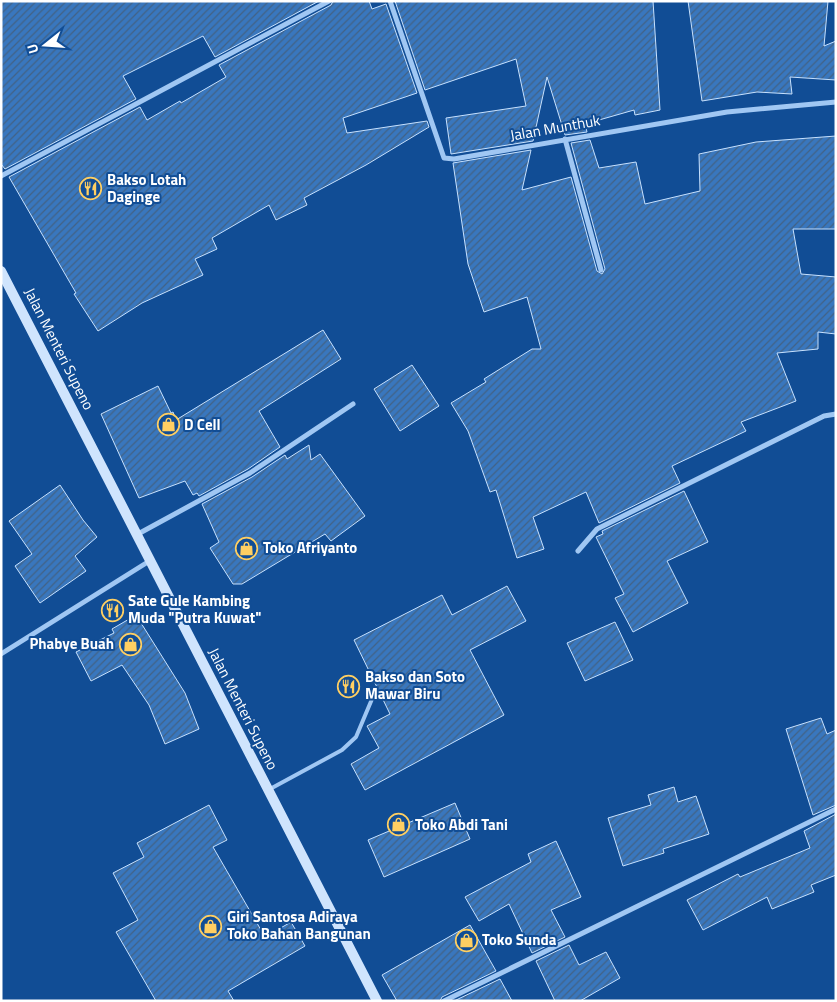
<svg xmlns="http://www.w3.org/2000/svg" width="837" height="1002" viewBox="0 0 837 1002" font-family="'Titillium Web',sans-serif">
<defs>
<pattern id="building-hatch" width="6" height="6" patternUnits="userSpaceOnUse" patternTransform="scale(1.25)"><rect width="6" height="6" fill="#3977be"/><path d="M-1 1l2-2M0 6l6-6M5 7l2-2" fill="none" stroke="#426285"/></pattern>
</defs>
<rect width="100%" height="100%" fill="#114d95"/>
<path fill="url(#building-hatch)" stroke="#c7e1fe" d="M1,1H319L215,57L203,36L123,76L136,99L5,169L1,164Z
M333,1H369L372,9L386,4L417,93L343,118L347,133L427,121L429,127L366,165L304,198L307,205L276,220L269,205L212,238L217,249L195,259L203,275L142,303L98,331L74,294L76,293L9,177L140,107L147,120L180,101L181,103L226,77L219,65L331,5Z
M395,1H653L660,110L635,115L634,110L585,124L587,132L565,135L547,77L533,141L451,154L446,118L526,106L516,59L425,90Z
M688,1H828L824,46L836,41V80L790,77L792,94L757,92L702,101Z
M836,136V229H793L801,274L836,277V334L818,332V349L777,353L796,401L741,422L746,431L672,466L680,483L599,523L586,492L533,517L544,549L517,558L496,490L490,492L468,431L451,403L486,382L484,379L532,349H541L527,297L484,312L468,264L453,163L531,150L522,190L571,177L597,271L602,274L605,269L571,143L590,140L599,168L636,162L645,204L700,191L699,154L756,142Z
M323,330L341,359L259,411L280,447L248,469L199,496L197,493L193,495L185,481L139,498L101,414L158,386L171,413L173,412L176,420Z
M412,365L439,406L400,431L374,389Z
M309,445L311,460L320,454L365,516L331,541L325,534L242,584H233L210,548L219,542L202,504L252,477L285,455L287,459Z
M60,485L83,520L97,537L75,556L86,571L40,603L15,566L32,554L9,521Z
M684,491L708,542L667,561L688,603L633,632L615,598L624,594L596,537L603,534L602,531Z
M507,586L526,621L470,650L504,715L365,790L351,764L379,748L367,726L390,714L354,640L442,595L452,615Z
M136,615L185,693L199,729L165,744L149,705L122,665L91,681L76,652L114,633L112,629Z
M615,622L633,660L585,681L567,643Z
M821,718L827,734L836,730V805L813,815L786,729Z
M674,787L678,802L696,796L709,834L663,849L664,853L623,866L608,818L651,805L648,795Z
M455,803L470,839L384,877L368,840Z
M209,805L227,840L213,847L265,937L291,922L305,946L228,991L234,1001H156L116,932L138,920L113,873L144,857L137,843Z
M836,814V875L811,885L814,892L772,909L767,897L703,930L687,900L738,874L740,877L810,848L804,831Z
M556,841L581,897L551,910L565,937L532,953L509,904L479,921L465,897L531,862L528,854Z
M470,925L496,971L442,997L440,1001H397L382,975Z
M569,945L579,965L606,952L620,978L580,1001H555L536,961Z
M500,979L512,1001H454Z"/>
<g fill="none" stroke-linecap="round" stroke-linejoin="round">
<path stroke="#a0c7f3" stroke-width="4" d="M270,789L342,750L356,737L372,699"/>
<path stroke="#a0c7f3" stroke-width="5" d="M390,1L444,158L454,159L727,112L836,102
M565,139L601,270
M1,176L329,1
M138,534L250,473L353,404
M578,551L597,529L824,416L836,414
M1,654L151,560
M444,1001L836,809"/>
<path stroke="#cfe4fd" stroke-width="10" d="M1,271L377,1001"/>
</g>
<defs>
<symbol id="restaurant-ring" viewBox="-11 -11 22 22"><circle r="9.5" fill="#114d95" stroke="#ffcf62" stroke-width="1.5"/><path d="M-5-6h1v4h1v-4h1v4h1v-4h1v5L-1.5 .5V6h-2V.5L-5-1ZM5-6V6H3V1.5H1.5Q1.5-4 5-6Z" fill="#ffcf62"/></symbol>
<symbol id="shop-ring" viewBox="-11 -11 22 22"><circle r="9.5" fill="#114d95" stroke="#ffcf62" stroke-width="1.5"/><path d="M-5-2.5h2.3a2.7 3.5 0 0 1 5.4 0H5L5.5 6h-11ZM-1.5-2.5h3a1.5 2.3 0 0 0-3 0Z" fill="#ffcf62"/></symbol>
</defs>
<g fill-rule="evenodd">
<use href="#restaurant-ring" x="78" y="176" width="25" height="25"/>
<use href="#shop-ring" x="156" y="412" width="25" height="25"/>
<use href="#shop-ring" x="234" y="536" width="25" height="25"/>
<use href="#restaurant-ring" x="100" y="598" width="25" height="25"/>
<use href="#shop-ring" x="118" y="632" width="25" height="25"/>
<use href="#restaurant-ring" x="336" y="674" width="25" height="25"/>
<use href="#shop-ring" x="386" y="812" width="25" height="25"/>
<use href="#shop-ring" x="198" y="914" width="25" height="25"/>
<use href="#shop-ring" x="454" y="928" width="25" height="25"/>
</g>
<g text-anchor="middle" stroke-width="4" stroke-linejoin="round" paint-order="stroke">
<g font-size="15" fill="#fff" stroke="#114d95">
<text transform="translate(555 128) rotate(-10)" y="5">Jalan Munthuk</text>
<text transform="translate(59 349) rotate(63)" y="5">Jalan Menteri Supeno</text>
<text transform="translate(243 709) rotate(63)" y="5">Jalan Menteri Supeno</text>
</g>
<g font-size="15" font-weight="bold" fill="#fff" stroke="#114d95" text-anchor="start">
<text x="107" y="185">Bakso Lotah<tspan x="107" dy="17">Daginge</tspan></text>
<text x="184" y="430">D Cell</text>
<text x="263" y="553">Toko Afriyanto</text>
<text x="128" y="606">Sate Gule Kambing<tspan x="128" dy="17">Muda "Putra Kuwat"</tspan></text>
<text x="114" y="649" text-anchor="end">Phabye Buah</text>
<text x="365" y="682">Bakso dan Soto<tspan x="365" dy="17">Mawar Biru</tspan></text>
<text x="415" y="830">Toko Abdi Tani</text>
<text x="227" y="922">Giri Santosa Adiraya<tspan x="227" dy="17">Toko Bahan Bangunan</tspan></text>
<text x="482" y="945">Toko Sunda</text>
</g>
</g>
<rect width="837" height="1002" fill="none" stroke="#ffffff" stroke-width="5"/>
<g transform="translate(45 45) rotate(253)" stroke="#114d95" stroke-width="4" paint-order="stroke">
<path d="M0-4L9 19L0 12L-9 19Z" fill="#ffffff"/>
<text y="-8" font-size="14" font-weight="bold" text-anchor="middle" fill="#ffffff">U</text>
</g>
</svg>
